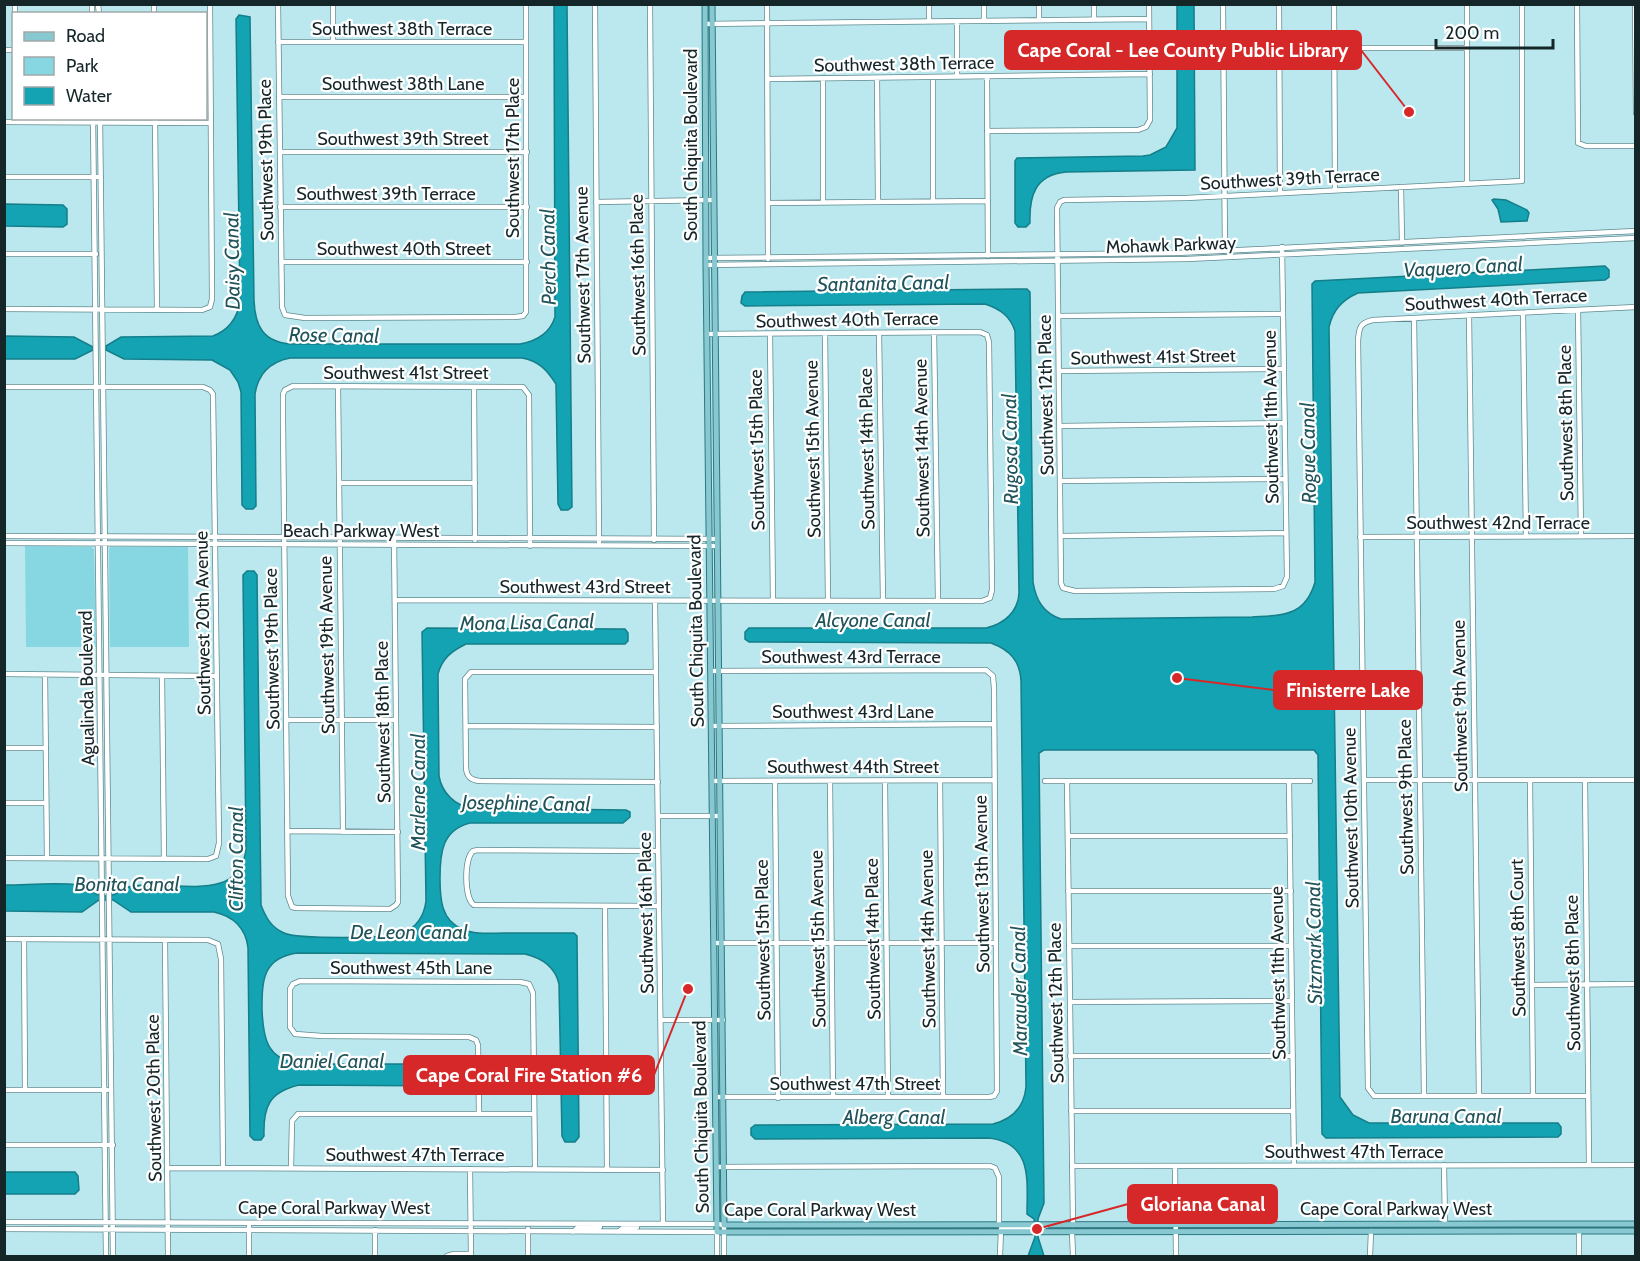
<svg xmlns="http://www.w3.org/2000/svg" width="1640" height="1261" viewBox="0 0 1640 1261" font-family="Cabin,sans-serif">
<rect width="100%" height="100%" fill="#bbe8ee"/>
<path fill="#87d7e2" d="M25,546L91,547L94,549L96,647H26Z
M110,547H188L189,647H110L109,550Z"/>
<path fill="#14a3b2" stroke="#147e89" stroke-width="1.5" d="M554,5H567L572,507L568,510H561L558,504L556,384C547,370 539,361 522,358H290C270,362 258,374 255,394L256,506L253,509H246L242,505L241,392L238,382L230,370L212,360L124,359L106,350V346L121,337L213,336C229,330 237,319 240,302L236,19L239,15L250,17L254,300C255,326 263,342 291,344H520C537,341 550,333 555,317Z
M1177,5H1194L1195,170L1066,172C1035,175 1029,196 1030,223L1026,227H1018L1015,223V161L1017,158L1143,156L1150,155L1166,147L1177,128Z
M1494,199L1506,200L1527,210L1529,213L1527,221L1501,222L1498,209L1492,200Z
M5,204L63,205L67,209V224L63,227L5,226Z
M1605,266L1609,270V277L1605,280L1358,293C1342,300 1333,310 1329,327L1340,1097L1353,1115L1369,1123H1558L1561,1127V1134L1558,1137L1326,1138L1322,1134L1318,755L1314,750H1044L1039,753L1044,1203L1038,1219V1237L1044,1256H1028L1035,1237L1034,1219L1027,1214C1027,1181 1033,1143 989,1138L755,1139L751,1135V1128L755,1125L993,1124C1013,1119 1024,1107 1026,1087L1021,681C1020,661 1010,650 991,643L749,642L745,639V632L749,628H986C1004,624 1018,612 1019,593L1015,331C1010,316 1000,309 985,304L745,306L741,303L742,296L745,292L1027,289L1030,292L1033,582C1036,600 1043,613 1061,619L1252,617C1282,615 1305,617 1315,582L1312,284L1315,281Z
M5,336L74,337L93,347V350L75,359H5Z
M247,571H254L257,575L261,905C266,918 271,927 284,933C296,939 390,939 403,933C417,927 424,916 426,901L422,632L427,628L625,629L628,633V641L625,644H466C452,651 442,658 438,674L439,776C442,793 455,806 472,808L626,810L630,812V817L623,823H470C442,830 440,853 440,878C440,899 441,920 462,929C475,935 491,933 504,933C527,933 551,933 574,933L577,936L579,1137L575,1142H565L562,1136L559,984C555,966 542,958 525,954L297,953C263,958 262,980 262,1009C263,1037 266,1059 299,1064H451V1083L448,1086L299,1085C269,1092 263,1107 264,1136L261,1140H254L250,1136L248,948C246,928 233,916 214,912H131L113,900H99L82,912L5,911V885C26,885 59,882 79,885C88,887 94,896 103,896C118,897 121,887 133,886C170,879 240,906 246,849L243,575Z
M5,1172H75L78,1176L79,1190L75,1194H5Z"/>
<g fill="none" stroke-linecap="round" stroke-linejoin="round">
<defs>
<path id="minor" d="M92,4V14
M98,4L99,14
M154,4V14
M278,4L282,307L285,315L305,318L515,317L523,316L526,312V4
M333,4V42
M595,4L599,542
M650,4L654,540
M767,4L768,259
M1223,4L1225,251
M1279,4L1280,193
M1334,4L1335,190
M1467,4V184
M1577,4L1578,143L1586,146H1636
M1635,4L1636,113
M15,14V4
M1094,19V4
M984,20V4
M1039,20V4
M929,21V4
M957,21V76
M705,24L1149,19
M278,42H526
M1334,48H1466
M4,50H14
M987,76L988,256
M933,77V201
M823,78V202
M877,78L878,202
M768,79L1150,74
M279,97H526
M93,118L106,1256
M100,118L113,1256
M155,118L157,310
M4,122L210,123
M987,131L1138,130L1146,127L1150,120L1149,4
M280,152H527
M4,177H101
M1401,187L1402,243
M596,202L713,200
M768,203L988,201
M280,207H527
M1282,247L1287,577L1283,586L1274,589L1075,591L1063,588L1061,583L1057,208L1060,202L1064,200L1186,198L1522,181V4
M4,254H96
M706,258L1176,253L1636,231
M281,262H527
M706,265L1187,259L1636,238
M4,309L202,310L210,307L212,299L210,4
M1578,310L1581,536
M1523,313L1526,536
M1469,315L1479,1096
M1058,316L1283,314
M1414,318L1424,1096
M934,332L938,600
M825,333L828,601
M879,333L883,601
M770,334L773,601
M1059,371L1283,369
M338,386L343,832
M4,387H203L210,390L213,394L219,843L216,856L208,859L4,858
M474,387L475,540
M1060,426L1285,423
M1060,481L1285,479
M339,483H475
M4,536L717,539
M1061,536L1286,533
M1360,537L1636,536
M394,538L398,902L396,905L390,909L296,908L292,907L288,896L283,423V394L285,390L293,386L523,387L529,395L530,546
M4,543L717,546
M395,600L982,601L990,598L992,590L989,342L987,335L980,332L707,334
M655,601L663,1224
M711,671L986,670L993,676L994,688L997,1091L994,1096L989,1097H716
M656,672H471L465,679L466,766C466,776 470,780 480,781L658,782
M4,674L217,676
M45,675L47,858
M162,676L164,859
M286,720H396
M466,726L657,727
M712,726L994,724
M4,748H46
M940,780L943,1097
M1364,780H1636
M1530,780L1533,1096
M1585,780L1589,1165
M713,781L994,780
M775,781L778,1098
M830,781L833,1097
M885,781L888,1097
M1045,781H1310
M1067,781L1073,1225
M1289,781L1294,1166
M4,803H46
M658,816H720
M288,831L398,832
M1068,836H1290
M658,851L478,850L473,851C464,859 464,898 474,905L659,906
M1068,891H1291
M605,906L607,1170
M4,939L208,940L218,944L221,959L223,1167
M24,939L25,1090
M165,940L168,1256
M715,943H996
M1069,946H1291
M1532,985L1636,984
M1070,1002L1292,1001
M661,1020H723
M1070,1056H1293
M4,1090H107
M1588,1096H1374L1368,1088L1358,341C1359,327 1360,323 1373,320L1636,307
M1071,1111H1293
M479,1114L478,1045L476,1040L469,1037L322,1036L295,1034L290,1027V989L293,984L300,981L520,982L529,984L533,993L535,1169
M4,1145H113
M1444,1165L1445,1224
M1072,1166L1636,1165
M1175,1166L1176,1256
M717,1167L990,1166L995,1168L999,1177V1225
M168,1168L663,1170
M291,1168L292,1121L298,1114H534
M470,1169L471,1256
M4,1222L717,1224L724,1225V1256
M4,1229L717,1232V1256
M1579,1231V1256
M573,1232L577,1228L600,1227
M618,1232L623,1228L637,1227
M1072,1232L1073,1256
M249,1256V1226
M375,1256V1230
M447,1256L454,1254H471
M528,1256V1229
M1000,1256L1001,1229L1041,1228L1048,1225
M1370,1256L1371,1231"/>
<path id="major" d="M705,4L706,265L717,1232L1636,1231
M712,4L724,1225L1636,1224"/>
</defs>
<use href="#minor" stroke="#5e898e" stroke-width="6"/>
<use href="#major" stroke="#2c7881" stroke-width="7"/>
<use href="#minor" stroke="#fff" stroke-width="4.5"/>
<use href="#major" stroke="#88c8d0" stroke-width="5"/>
</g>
<g text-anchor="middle" stroke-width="4.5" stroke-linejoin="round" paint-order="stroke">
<g font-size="18" fill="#152629" stroke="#fff">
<text x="402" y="35">Southwest 38th Terrace</text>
<text transform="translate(904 64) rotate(-1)" y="6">Southwest 38th Terrace</text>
<text x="403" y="90">Southwest 38th Lane</text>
<text x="403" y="145">Southwest 39th Street</text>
<text transform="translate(691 145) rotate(-90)" y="6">South Chiquita Boulevard</text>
<text transform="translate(513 158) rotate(-90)" y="6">Southwest 17th Place</text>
<text transform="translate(266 160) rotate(-91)" y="6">Southwest 19th Place</text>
<text transform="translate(1290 179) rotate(-3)" y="6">Southwest 39th Terrace</text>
<text x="386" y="200">Southwest 39th Terrace</text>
<text transform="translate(1171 245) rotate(-2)" y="6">Mohawk Parkway</text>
<text x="404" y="255">Southwest 40th Street</text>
<text transform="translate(583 275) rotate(-91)" y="6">Southwest 17th Avenue</text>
<text transform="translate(638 275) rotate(-91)" y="6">Southwest 16th Place</text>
<text transform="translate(1496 300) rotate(-3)" y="6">Southwest 40th Terrace</text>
<text transform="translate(847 320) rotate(-1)" y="6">Southwest 40th Terrace</text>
<text transform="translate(1153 357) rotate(-1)" y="6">Southwest 41st Street</text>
<text x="406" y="379">Southwest 41st Street</text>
<text transform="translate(1046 395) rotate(-91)" y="6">Southwest 12th Place</text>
<text transform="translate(1271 417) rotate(-91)" y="6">Southwest 11th Avenue</text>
<text transform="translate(1566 423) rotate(-91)" y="6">Southwest 8th Place</text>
<text transform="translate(922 448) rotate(-91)" y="6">Southwest 14th Avenue</text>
<text transform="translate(813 449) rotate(-91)" y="6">Southwest 15th Avenue</text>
<text transform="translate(867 449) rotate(-91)" y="6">Southwest 14th Place</text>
<text transform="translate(757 450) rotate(-91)" y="6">Southwest 15th Place</text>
<text x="1498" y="529">Southwest 42nd Terrace</text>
<text x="361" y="537">Beach Parkway West</text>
<text x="585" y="593">Southwest 43rd Street</text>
<text transform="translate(203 623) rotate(-91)" y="6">Southwest 20th Avenue</text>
<text transform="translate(696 631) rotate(-91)" y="6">South Chiquita Boulevard</text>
<text transform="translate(327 645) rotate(-91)" y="6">Southwest 19th Avenue</text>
<text transform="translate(272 649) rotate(-91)" y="6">Southwest 19th Place</text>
<text x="851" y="663">Southwest 43rd Terrace</text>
<text transform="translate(87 688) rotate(-91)" y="6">Agualinda Boulevard</text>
<text transform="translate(1460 706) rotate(-91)" y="6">Southwest 9th Avenue</text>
<text x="853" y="718">Southwest 43rd Lane</text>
<text transform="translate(383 722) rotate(-91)" y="6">Southwest 18th Place</text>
<text x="853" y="773">Southwest 44th Street</text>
<text transform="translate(1406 797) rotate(-91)" y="6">Southwest 9th Place</text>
<text transform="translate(1351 818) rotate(-91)" y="6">Southwest 10th Avenue</text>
<text transform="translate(982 884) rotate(-91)" y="6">Southwest 13th Avenue</text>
<text transform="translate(646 913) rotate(-91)" y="6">Southwest 16th Place</text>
<text transform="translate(1518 938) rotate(-91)" y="6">Southwest 8th Court</text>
<text transform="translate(818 939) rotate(-91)" y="6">Southwest 15th Avenue</text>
<text transform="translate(873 939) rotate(-91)" y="6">Southwest 14th Place</text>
<text transform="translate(928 939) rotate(-91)" y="6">Southwest 14th Avenue</text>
<text transform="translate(763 940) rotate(-91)" y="6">Southwest 15th Place</text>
<text x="411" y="974">Southwest 45th Lane</text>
<text transform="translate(1278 973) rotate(-91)" y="6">Southwest 11th Avenue</text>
<text transform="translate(1573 973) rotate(-91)" y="6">Southwest 8th Place</text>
<text transform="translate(1056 1003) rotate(-91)" y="6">Southwest 12th Place</text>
<text x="855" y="1090">Southwest 47th Street</text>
<text transform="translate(154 1098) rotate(-91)" y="6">Southwest 20th Place</text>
<text transform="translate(701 1117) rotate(-91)" y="6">South Chiquita Boulevard</text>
<text x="1354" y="1158">Southwest 47th Terrace</text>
<text x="415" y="1161">Southwest 47th Terrace</text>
<text x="334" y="1214">Cape Coral Parkway West</text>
<text x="1396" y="1215">Cape Coral Parkway West</text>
<text x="820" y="1216">Cape Coral Parkway West</text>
</g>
<g font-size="20" font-style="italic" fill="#20545a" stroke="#fff">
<text transform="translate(548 257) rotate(-91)" y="7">Perch Canal</text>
<text transform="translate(232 261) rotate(-91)" y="7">Daisy Canal</text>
<text transform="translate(1463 267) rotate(-3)" y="7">Vaquero Canal</text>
<text transform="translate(883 283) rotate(-1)" y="7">Santanita Canal</text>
<text transform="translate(334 335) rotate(1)" y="7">Rose Canal</text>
<text transform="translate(1010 449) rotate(-91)" y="7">Rugosa Canal</text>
<text transform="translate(1308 453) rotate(-91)" y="7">Rogue Canal</text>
<text x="873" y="627">Alcyone Canal</text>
<text transform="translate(527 622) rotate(-1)" y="7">Mona Lisa Canal</text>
<text transform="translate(418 792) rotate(-90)" y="7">Marlene Canal</text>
<text transform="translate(526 803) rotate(1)" y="7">Josephine Canal</text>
<text transform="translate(236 859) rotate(-90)" y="7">Clifton Canal</text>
<text x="127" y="891">Bonita Canal</text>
<text x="409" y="939">De Leon Canal</text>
<text transform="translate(1314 943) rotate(-91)" y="7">Sitzmark Canal</text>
<text transform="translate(1019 991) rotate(-91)" y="7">Marauder Canal</text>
<text x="332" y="1068">Daniel Canal</text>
<text x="1446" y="1123">Baruna Canal</text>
<text x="894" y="1124">Alberg Canal</text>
</g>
</g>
<path fill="none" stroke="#d62828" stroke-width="2" d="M1409 112L1361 50M1177 678L1274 690M688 989L654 1075M1037 1229L1128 1204"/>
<g fill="#d62828" stroke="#fff" stroke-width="2">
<circle cx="1409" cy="112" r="6"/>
<circle cx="1177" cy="678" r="6"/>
<circle cx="688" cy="989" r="6"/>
<circle cx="1037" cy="1229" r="6"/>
</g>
<g fill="#d62828" stroke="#d62828" stroke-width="2">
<rect x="1005" y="31" width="356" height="38" rx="6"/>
<rect x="1274" y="671" width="148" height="38" rx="6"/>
<rect x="404" y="1056" width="250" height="38" rx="6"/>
<rect x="1128" y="1185" width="149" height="38" rx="6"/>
</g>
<g font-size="20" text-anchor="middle" font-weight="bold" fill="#fff">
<text x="1183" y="57">Cape Coral - Lee County Public Library</text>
<text x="1348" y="697">Finisterre Lake</text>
<text x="529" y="1082">Cape Coral Fire Station #6</text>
<text x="1203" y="1211">Gloriana Canal</text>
</g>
<rect width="1640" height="1261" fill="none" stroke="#152629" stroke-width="12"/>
<rect x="12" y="12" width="195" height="108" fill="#ffffff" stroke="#a1a8a9" stroke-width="1.5"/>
<rect x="24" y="32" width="30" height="9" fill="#88c8d0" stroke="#a1a8a9" stroke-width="1.5"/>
<text x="66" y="42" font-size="18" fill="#152629">Road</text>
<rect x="24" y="57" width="30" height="18" fill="#87d7e2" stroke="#a1a8a9" stroke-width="1.5"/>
<text x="66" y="72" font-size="18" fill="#152629">Park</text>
<rect x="24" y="87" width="30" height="18" fill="#14a3b2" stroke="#a1a8a9" stroke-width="1.5"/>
<text x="66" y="102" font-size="18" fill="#152629">Water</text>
<path d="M1436 39v9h117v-9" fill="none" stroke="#152629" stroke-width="3"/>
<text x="1445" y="39" font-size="18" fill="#152629" stroke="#ffffff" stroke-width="4.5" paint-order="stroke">200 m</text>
</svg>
